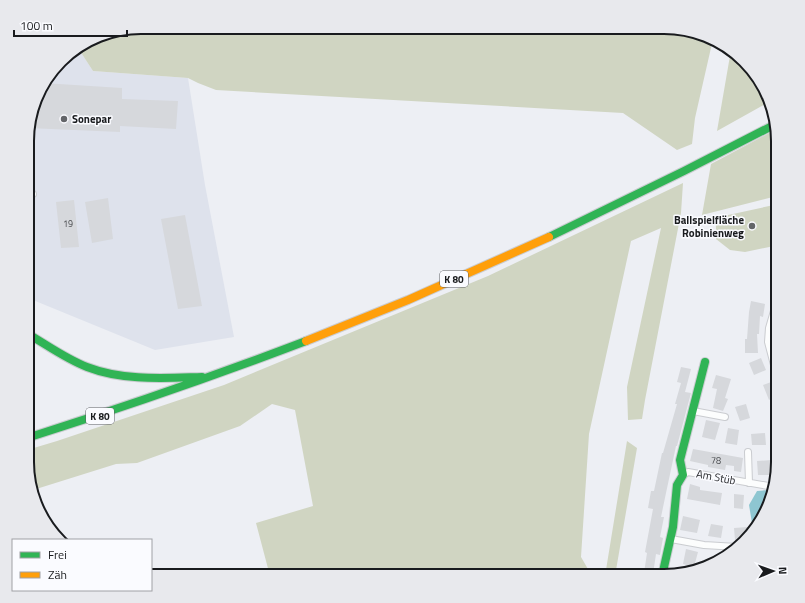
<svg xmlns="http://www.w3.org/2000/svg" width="805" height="603" viewBox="0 0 805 603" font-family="'Titillium Web',sans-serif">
<rect width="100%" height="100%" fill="#edeff4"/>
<path fill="#dee2ec" d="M78,48L93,71L188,78L205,185L234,337L155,350L28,298V126L42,84L66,55Z"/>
<path fill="#d0d5c2" d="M141,27H671L707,36L713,39L695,118L692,144L677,150L623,113L216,90L198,83L188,78L93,71L78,48L104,33Z
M731,50L739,55L766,91L769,102L717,131Z
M775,130L778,141V211L773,197L702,215L711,164Z
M683,183L681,213L645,400L642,419L628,420L627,387L661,228L631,241L589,434L581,557L592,576H270L256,523L313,506L295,410L272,404L240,426L137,463L116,464L33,490L27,470V450L57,441L224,385L488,276Z
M774,205L778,220V242L774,246L745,252L730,250L716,239V221L719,217Z
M627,441L637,448L615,576H605Z"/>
<path fill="#8ec6d1" d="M769,490L773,492L769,506L754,530L753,529L749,505L757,491Z"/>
<path fill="#d6d8dc" d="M43,83L122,88V99L178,101L176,129L120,126V132L28,128Z
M108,198L113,239L92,243L85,202Z
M74,200L79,247L61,248L56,202Z
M185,215L202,306L178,309L161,219Z
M751,301L765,304L763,317L760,316L759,334H757L758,353H745V339H747L749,312Z
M761,358L766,370L754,375L749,363Z
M681,367L691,369L685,392L691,393L677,446H676L666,493L661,517H664L660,537L663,538L660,555L656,554L653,574L644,573L647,553L645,552L653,509L648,508L651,491H654L662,453H663L677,404H675L681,383L677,382Z
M716,375L731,379L725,398L728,399L723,411L713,408L717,389L712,388Z
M774,381L776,386L778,385V407H772V398L769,400L763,385Z
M746,404L750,418L740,421L735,407Z
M706,420L720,423L715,440L702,437Z
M728,428L739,430L737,445L725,443Z
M765,433L766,445H752L751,434Z
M693,449L743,458L741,472L734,471V466L726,465L725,470L708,467V465L690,461Z
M772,460L773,475H758L757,461Z
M690,484L700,487V490L722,493L720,505L687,499Z
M734,494L744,495L743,509L734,508Z
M683,516L700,520L697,533L680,530Z
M711,524L723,526L721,538L708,536Z
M748,527L749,538L747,539L735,540L734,528Z
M686,549L698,552L694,567L683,564Z"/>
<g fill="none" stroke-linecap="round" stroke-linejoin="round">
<defs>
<path id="street" d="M28,195L33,194
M770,343L778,350
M778,370L774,365L768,342L769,328L776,304L778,302
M693,411L725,417
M748,452L749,483
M683,475L688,472L774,487
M671,539L704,545L737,547"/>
<path id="fast" d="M549,237L684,171L774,125
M28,334C47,345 66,359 87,367C123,381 164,378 202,377
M27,438C121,408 214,376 306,341
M662,576L673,527L677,485L683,475L680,460L705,362"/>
<path id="slow" d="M306,341L408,300L549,237"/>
</defs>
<use href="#street" stroke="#caccd0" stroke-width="8"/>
<use href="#fast" stroke="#caccd0" stroke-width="10"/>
<use href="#slow" stroke="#caccd0" stroke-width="10"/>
<use href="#street" stroke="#fcfdfd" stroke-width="6"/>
<use href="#fast" stroke="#30b455" stroke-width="8"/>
<use href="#slow" stroke="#ff9f0a" stroke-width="8"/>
</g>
<g fill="#636569" stroke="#fafbff" stroke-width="1.5">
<circle cx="64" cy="119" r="4"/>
<circle cx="752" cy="226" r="4"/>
</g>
<g text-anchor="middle" stroke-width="3" stroke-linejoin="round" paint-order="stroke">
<g font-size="9" fill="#494b4e">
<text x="68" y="227">19</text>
<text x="716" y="464">78</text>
</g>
<g fill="#fafbff" stroke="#5c5e62" stroke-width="1">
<rect x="440" y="271" width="28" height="16" rx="3"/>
<rect x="86" y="408" width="28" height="16" rx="3"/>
</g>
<g font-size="10" font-weight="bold" fill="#191b1e">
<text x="454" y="283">K 80</text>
<text x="100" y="420">K 80</text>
</g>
<g font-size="11" font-weight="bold" fill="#191b1e" stroke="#fafbff" text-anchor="start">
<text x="72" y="123">Sonepar</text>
<text x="744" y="224" text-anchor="end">Ballspielfläche<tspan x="744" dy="13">Robinienweg</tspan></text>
</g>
<g font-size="11" fill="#191b1e" stroke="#fafbff">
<text transform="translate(716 477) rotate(11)" y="4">Am Stüb</text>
</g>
</g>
<path d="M0 0H805V603H0ZM141 34H664A107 107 0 0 1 771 141V462A107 107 0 0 1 664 569H141A107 107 0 0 1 34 462V141A107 107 0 0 1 141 34Z" fill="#e8e9ed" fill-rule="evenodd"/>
<path fill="none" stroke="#191b1e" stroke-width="2" d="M141 34H664A107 107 0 0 1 771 141V462A107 107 0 0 1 664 569H141A107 107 0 0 1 34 462V141A107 107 0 0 1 141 34Z"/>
<rect x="12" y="539" width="140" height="52" fill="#fafbff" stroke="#a0a1a5"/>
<rect x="20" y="552" width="20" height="6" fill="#30b455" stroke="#a0a1a5"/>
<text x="48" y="559" font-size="12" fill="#191b1e">Frei</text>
<rect x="20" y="572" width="20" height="6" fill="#ff9f0a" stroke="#a0a1a5"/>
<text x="48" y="579" font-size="12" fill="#191b1e">Zäh</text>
<g transform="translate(773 571) rotate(88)" stroke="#fafbff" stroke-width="3" paint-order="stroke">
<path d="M0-3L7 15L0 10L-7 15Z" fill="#191b1e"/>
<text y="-6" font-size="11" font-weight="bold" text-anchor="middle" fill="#191b1e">N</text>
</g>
<path d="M14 30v6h113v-6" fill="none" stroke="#191b1e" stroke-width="2"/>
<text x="20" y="30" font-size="12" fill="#191b1e" stroke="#fafbff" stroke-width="3" paint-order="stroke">100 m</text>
</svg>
